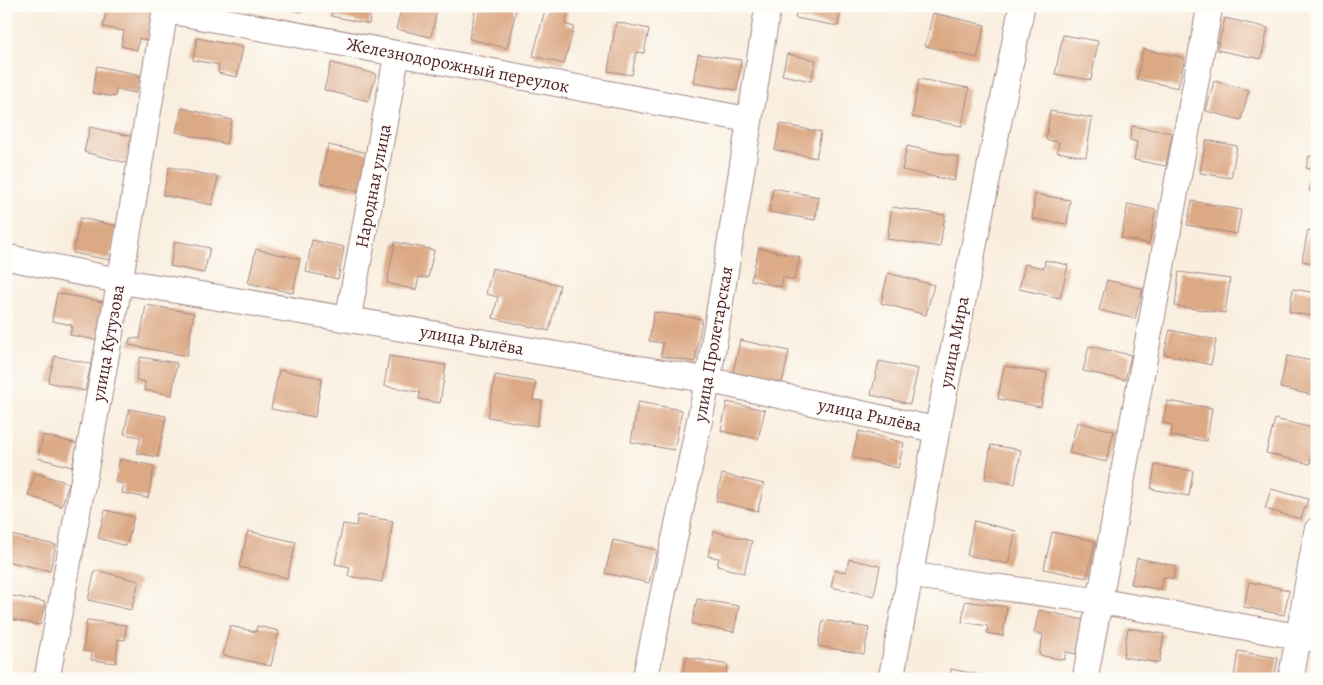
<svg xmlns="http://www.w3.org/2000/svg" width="1323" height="685" viewBox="0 0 1323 685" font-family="Alegreya,serif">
<rect width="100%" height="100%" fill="#fdfcf7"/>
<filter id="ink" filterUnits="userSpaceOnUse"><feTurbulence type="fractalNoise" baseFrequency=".02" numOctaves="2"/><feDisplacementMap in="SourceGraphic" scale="10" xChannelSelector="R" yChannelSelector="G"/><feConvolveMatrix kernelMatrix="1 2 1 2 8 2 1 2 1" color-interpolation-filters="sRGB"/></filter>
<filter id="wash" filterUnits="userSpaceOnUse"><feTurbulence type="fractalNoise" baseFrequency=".0096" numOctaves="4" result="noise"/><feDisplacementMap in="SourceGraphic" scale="20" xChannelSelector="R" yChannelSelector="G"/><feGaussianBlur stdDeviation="1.12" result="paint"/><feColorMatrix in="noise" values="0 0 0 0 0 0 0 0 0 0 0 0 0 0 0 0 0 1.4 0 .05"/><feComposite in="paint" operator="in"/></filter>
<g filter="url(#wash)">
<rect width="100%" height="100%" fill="#f9eede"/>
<g id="blocks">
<path fill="#dca985" d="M107,6L155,7L148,41L139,38L137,50L121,46L124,31L103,27Z
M274,6H302L301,12Z
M333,6H372L369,24L331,16Z
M402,6H438L431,37L396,29Z
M476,6H517L507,48L469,39Z
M546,6L568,11L565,24L574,27L564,64L533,56Z
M798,6H841L838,26L795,18Z
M933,13L985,25L977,58L925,46Z
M1225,18L1268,28L1261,59L1217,50Z
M616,22L649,29L644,53L636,52L632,75L608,71Z
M1063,35L1098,41L1091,80L1055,74Z
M197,38L243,47L237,77L218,73L219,65L193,60Z
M1143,49L1185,58L1178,88L1137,79Z
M698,54L741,60L737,90L693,83Z
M787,54L816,60L811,81L782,75Z
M331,63L376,74L369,101L324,90Z
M97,66L140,75L136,93L116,89L115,97L92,93Z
M919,79L969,88L962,126L912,117Z
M1214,81L1249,90L1241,120L1206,111Z
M182,108L232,120L226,144L176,132Z
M1050,111L1092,118L1086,157L1057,152L1059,142L1046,140Z
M780,124L821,132L816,158L775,150Z
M1132,126L1172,133L1166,166L1134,160L1137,142L1130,140Z
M90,127L134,137L127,163L84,152Z
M1206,140L1237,146L1231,178L1200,173Z
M328,145L369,153L362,191L320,183Z
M907,146L959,157L954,181L902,170Z
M1309,156L1317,158V193L1309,191L1314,170L1306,168Z
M169,167L218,177L212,205L163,195Z
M773,188L819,197L815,220L769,212Z
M1035,194L1070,200L1067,224L1032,219Z
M1192,201L1241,210L1237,234L1187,225Z
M1128,204L1156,210L1149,244L1121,238Z
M892,207L945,215L940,247L887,239Z
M80,218L117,226L110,260L73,253Z
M1308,230L1317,232V264L1302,261Z
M312,240L344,247L338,279L306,272Z
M175,241L210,248L204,273L170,266Z
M395,242L434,250L428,278L419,277L416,290L387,283Z
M759,248L800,257L794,280L783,277L781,287L751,280Z
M256,249L300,259L293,293L248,283Z
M1045,260L1068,265L1060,298L1019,289L1025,264L1044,268Z
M492,268L560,285L549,331L493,318L498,297L486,294Z
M1179,272L1230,279L1225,313L1175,306Z
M888,273L934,285L926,315L881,303Z
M1107,280L1143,289L1135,319L1099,310Z
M1293,289L1317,293V317L1289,312Z
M57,293L103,302L96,340L70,335L72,325L52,321Z
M146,305L194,313L187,356L129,345L130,338L140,339Z
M654,312L702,319L695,362L661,356L663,343L649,341Z
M1170,330L1216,340L1211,365L1164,354Z
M740,340L789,351L782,383L733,373Z
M1089,346L1131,355L1125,380L1083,371Z
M55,356L91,364L85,391L48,382Z
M389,356L446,365L440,403L419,399L420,392L384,386Z
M1287,356L1317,362V396L1280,388Z
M140,357L177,363L172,395L144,390L145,382L136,380Z
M879,361L918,369L910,404L871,395Z
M1004,366L1047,373L1041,407L998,399Z
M279,370L322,378L315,417L271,409Z
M495,375L536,382L533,400L542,401L537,426L488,417Z
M1167,401L1212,408L1207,441L1171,436L1172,425L1163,423Z
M638,402L682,410L674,450L631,442Z
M727,402L765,410L758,439L721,431Z
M129,409L166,416L158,457L137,453L141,437L124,434Z
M1275,419L1317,429L1310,464L1266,453Z
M1077,422L1114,431L1106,462L1069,453Z
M859,431L904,443L898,468L852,457Z
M43,435L78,444L72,467L38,458Z
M991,445L1021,450L1015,484L985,479Z
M120,459L154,466L148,498L122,493L124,484L115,482Z
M1155,465L1193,471L1189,496L1151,489Z
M35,473L69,483L62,506L28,496Z
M722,474L764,484L758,511L716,501Z
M1271,489L1308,499L1301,519L1265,509Z
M105,510L134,517L126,546L98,538Z
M358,515L393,521L382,582L348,576L350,567L335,564L343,524L356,526Z
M974,521L1016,531L1008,564L967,555Z
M248,531L296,542L287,578L239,567Z
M714,531L752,541L744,573L717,566L719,558L708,556Z
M1052,532L1095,541L1087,578L1044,569Z
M11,535L56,545L50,571L6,561Z
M613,540L657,550L649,583L605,573Z
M1137,558L1176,566L1173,579L1163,577L1161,590L1131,584Z
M849,559L880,566L874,596L831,587L835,570L846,572Z
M95,570L139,581L131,610L88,600Z
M1249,582L1289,590L1284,615L1244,607Z
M7,595L45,602L40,625L6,618Z
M697,599L739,606L734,632L692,624Z
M965,601L1007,607L1003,636L987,633L988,626L962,622Z
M1039,610L1084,620L1076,654L1066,652L1064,660L1039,655L1043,635L1034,632Z
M87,620L126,625L125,640L118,639L116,663L91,660L92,652L83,651Z
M823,620L869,628L864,654L818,646Z
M230,626L256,632L257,626L279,631L271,666L223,655Z
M1128,628L1164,634L1159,663L1123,657Z
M1238,651L1278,658L1274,679L1234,677Z
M686,657L728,665L725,679H682Z
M951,669L985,676L984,679H950Z"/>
</g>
</g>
<g filter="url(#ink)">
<use href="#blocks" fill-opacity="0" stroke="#a28684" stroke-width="1"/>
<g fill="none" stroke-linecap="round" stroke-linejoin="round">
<defs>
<path id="minor" d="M165,10L750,120
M6,257L120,281L708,380L937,430
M348,319L397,54
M910,575L1099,601L1317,640
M47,679L120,281L166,6
M645,679L708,380L768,6
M891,679L937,430L1022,6
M1085,679L1210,6
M1291,679L1317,530"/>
</defs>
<use href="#minor" stroke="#a28684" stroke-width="27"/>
<use href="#minor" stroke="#fff" stroke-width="25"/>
</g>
</g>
<g text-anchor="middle" stroke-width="4" stroke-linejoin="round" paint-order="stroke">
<g font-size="18" fill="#4a1f2b" stroke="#fdfcf7">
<text transform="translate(458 65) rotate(11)" y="6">Железнодорожный переулок</text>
<text transform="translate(373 186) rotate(-79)" y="6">Народная улица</text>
<text transform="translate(472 340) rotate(10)" y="6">улица Рылёва</text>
<text transform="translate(954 342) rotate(-79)" y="6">улица Мира</text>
<text transform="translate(108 343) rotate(-80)" y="6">улица Кутузова</text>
<text transform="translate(713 344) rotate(-80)" y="6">улица Пролетарская</text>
<text transform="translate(870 415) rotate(12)" y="6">улица Рылёва</text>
</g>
</g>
<rect width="1323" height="685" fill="none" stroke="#fdfcf7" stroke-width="25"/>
</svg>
